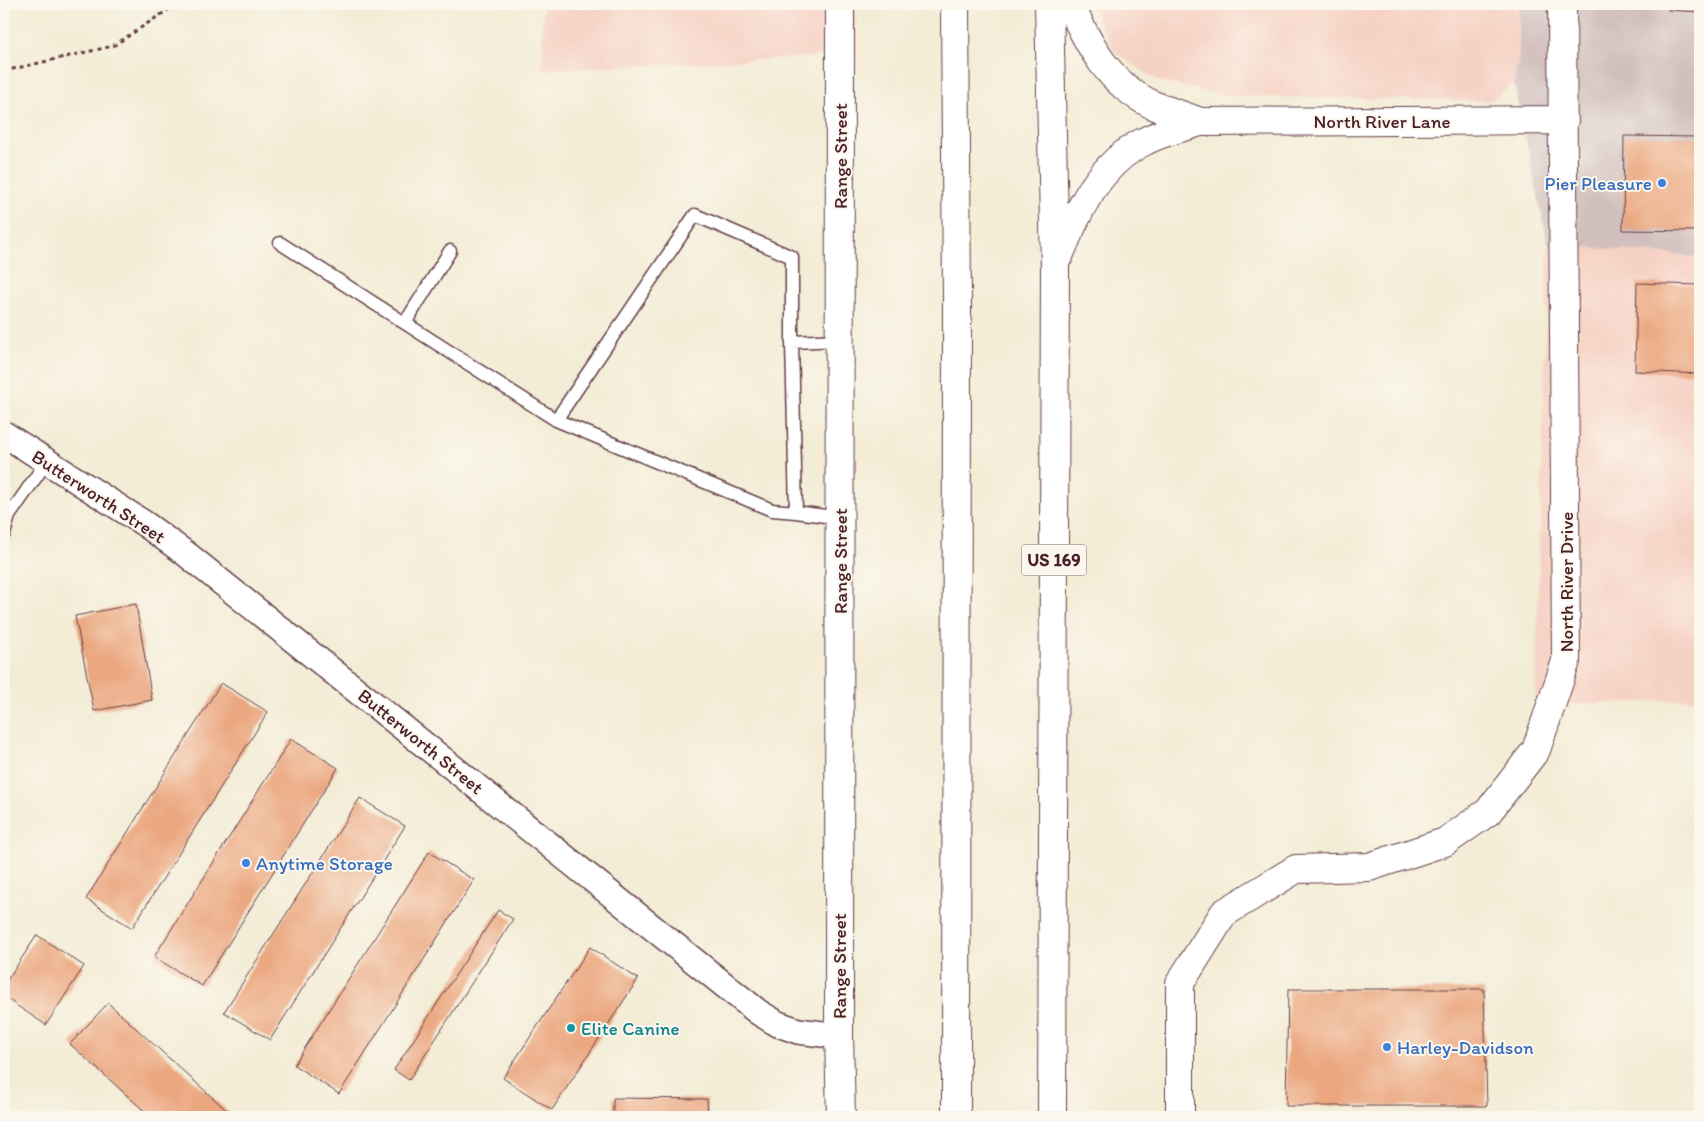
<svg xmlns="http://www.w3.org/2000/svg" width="1704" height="1121" viewBox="0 0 1704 1121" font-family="Itim,sans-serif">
<rect width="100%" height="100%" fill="#fbf7ec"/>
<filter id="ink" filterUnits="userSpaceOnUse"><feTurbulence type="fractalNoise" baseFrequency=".02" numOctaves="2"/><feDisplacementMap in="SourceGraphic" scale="10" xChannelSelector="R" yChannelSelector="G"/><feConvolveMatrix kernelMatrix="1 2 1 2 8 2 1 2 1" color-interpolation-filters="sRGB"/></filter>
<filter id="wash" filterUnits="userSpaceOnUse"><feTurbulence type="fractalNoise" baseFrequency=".0096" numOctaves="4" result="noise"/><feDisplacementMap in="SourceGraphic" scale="20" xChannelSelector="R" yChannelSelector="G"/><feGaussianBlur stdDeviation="1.12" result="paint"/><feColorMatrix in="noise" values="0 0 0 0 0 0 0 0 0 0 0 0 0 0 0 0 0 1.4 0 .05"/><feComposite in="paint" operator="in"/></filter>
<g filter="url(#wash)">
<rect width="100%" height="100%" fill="#f3ecd6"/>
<path fill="#f6d2c4" d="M543,4H856V55L542,70Z
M1090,4H1519V56L1514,83L1490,101L1226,96L1159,81L1115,53Z
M1548,244L1700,257V699L1535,706Z"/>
<path fill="#d1bfbe" d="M1519,4H1700V257L1548,244L1514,83L1519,56Z"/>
<g id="blocks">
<path fill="#eba780" d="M1668,4H1700V12L1668,10Z
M1624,136L1700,137V231L1623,230Z
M1637,283L1700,285V374L1635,371Z
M136,604L152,700L94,711L75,616Z
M221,683L268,712L132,928L86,899Z
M291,739L338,768L202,986L154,957Z
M360,798L405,826L270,1040L224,1012Z
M429,852L474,880L339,1094L294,1065Z
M498,910L513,919L409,1080L394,1070Z
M37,935L84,966L46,1025L4,997V985Z
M590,947L638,979L552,1110L503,1078Z
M1288,989H1484L1487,1106H1286Z
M108,1003L234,1117H151L70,1044Z
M613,1098L707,1099L708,1117H613Z"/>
</g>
</g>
<g filter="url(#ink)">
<use href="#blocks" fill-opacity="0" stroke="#633e45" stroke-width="1"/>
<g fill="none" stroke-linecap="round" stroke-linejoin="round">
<defs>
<path id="lane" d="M280,243L556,420L695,215L792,257V342L840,340
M405,323L450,251
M556,420L772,510L796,512L792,342
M796,512L840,518
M4,534L9,516L47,461"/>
<path id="street" d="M4,434L145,524L185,553L758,1012L778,1024L798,1031L839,1036"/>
<path id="secondary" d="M840,4L839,1036L841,1117
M1200,122L1564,120
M1180,1117V983L1224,913L1296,869L1369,867L1445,842L1488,812L1536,750L1566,661L1562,4"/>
<path id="highway" d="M955,4L957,302L956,1117
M1049,4L1055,267L1052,1117
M1070,4C1089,46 1109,84 1153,105C1168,111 1185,116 1200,122
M1059,256C1077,212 1099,163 1145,141C1162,132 1182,128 1200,122"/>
</defs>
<use href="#lane" stroke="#633e45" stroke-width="15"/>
<use href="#street" stroke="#633e45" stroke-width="28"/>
<use href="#secondary" stroke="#633e45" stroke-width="30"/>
<use href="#highway" stroke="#633e45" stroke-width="30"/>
<path stroke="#633e45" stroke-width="3" stroke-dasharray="4 4" stroke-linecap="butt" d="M4,71L113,46L177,4"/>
<use href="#lane" stroke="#fff" stroke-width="12"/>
<use href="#street" stroke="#fff" stroke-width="25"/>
<use href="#secondary" stroke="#fff" stroke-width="28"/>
<use href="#highway" stroke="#fff" stroke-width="28"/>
</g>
</g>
<g fill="#3f7fe0" stroke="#fbf7ec" stroke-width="2">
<circle cx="1662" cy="183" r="5"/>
<circle cx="246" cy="863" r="5"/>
<circle cx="1387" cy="1047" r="5"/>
</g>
<circle fill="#0f9aa8" stroke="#fbf7ec" stroke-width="2" cx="571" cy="1028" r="5"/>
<g text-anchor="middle" stroke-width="4" stroke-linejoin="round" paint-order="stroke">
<rect fill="#fbf7ec" stroke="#7f6065" stroke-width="1" x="1021.5" y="544.5" width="65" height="31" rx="4"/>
<g font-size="18" font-weight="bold" fill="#4a1f2b">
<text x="1054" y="566">US 169</text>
</g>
<g font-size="19" fill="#4a1f2b" stroke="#fbf7ec">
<text x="1382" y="128">North River Lane</text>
<text transform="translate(840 156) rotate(-90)" y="7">Range Street</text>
<text transform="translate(99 496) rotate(33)" y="7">Butterworth Street</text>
<text transform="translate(840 561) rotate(-90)" y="7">Range Street</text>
<text transform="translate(1566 582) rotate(-90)" y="7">North River Drive</text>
<text transform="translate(421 741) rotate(39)" y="7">Butterworth Street</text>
<text transform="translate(839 966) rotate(-90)" y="7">Range Street</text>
</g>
<g font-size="19" fill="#366cbe" stroke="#fbf7ec" text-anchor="start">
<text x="1652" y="190" text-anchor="end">Pier Pleasure</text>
<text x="256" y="870">Anytime Storage</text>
<text x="1397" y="1054">Harley-Davidson</text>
</g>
<g font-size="19" fill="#0d838f" stroke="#fbf7ec" text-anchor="start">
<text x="581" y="1035">Elite Canine</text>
</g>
</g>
<rect width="1704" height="1121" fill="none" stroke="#fbf7ec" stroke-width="20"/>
</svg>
